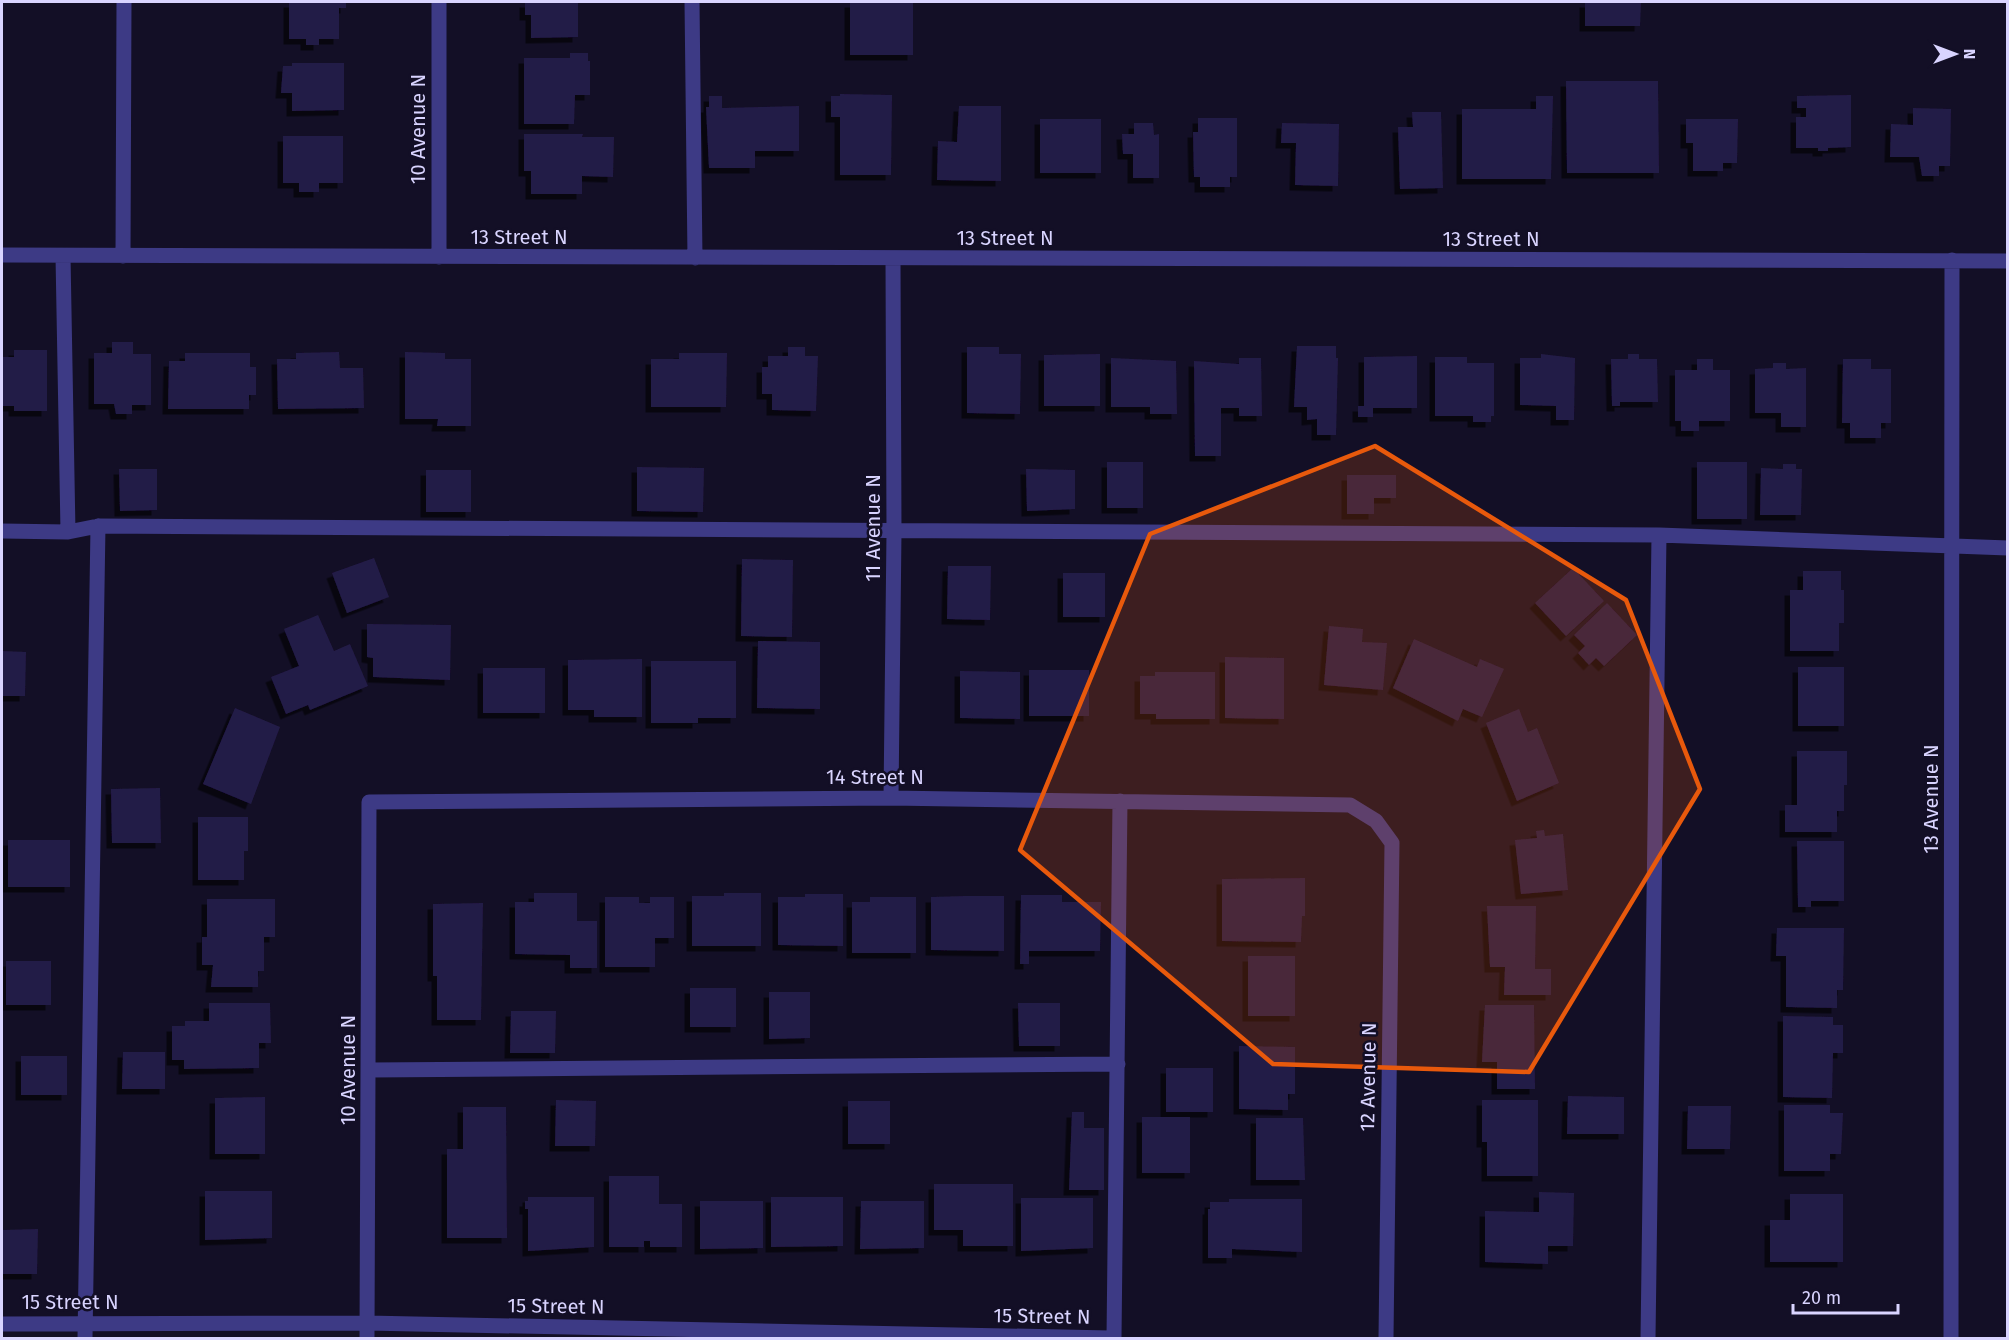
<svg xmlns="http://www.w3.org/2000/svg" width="2009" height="1340" viewBox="0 0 2009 1340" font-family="'Fira Sans',sans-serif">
<defs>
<filter id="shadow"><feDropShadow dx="-5.5" dy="5.5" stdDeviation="0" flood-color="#0009"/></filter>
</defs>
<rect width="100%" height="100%" fill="#130f26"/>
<path fill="#241b47" filter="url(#shadow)" d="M289,2H346V8H339V39H319V45H306V39H289Z
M525,2H578V37L531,38V15H525Z
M850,2H913V55H850Z
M1585,2H1641L1640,26H1585Z
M570,53H588V61H590V95H575L574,124H524V58H570Z
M292,63H344V110L292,111V93H281L283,66H292Z
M1566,81H1658L1659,173H1567Z
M840,94L892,95L891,175H840V117H831V96H840Z
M1851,95V147L1828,148V151H1818V148H1796V117H1806V108H1797V96Z
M709,96H722V108L799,106V151H755V168H709L706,107H709Z
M1536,96H1553L1551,179H1462V109H1536Z
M959,106H1001V181L937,180L938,141L957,142Z
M1913,108L1951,109L1950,166H1939V176H1922L1919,157H1890L1891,124L1913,125Z
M1412,112H1441L1443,188L1400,189L1398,127H1413Z
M1198,118H1237V177H1230V187H1200V177H1194L1193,132H1198Z
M1040,119H1101V173H1040Z
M1686,119H1738L1737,163H1723V171H1693V143H1686Z
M1134,123H1153L1154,135L1159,134V178H1133V154H1123L1122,134H1134Z
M1282,123L1339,124L1338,186L1295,185L1296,143H1281Z
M524,134H583L582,137H614L613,177L582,176V194H531V171H524Z
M283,136H343V183H319V192H299V183H283Z
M112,342H133V354H151V405H132V414H116L114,404H94V353H112Z
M1297,346H1336V358H1338L1336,435H1317V419L1307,420V407H1294Z
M788,347H805V356H818L816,411L772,410V394H762V367H768V356H788Z
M967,347H999V354H1021L1020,414L967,413Z
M14,350H47V411H14V406H2V357H14Z
M339,352L340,368H363L364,408L278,409L277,359H296V353Z
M405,352L445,353V359H471V426H437L438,419H405Z
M185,353H250V367H256V395H249V409H168L169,361H185Z
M679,353H727L726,407H651V359H679Z
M1100,354V406H1044V355Z
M1541,354L1575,358L1574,420H1556V406L1520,405V358H1541Z
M1628,354H1639V359H1657L1658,402H1620V406H1612L1611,359H1628Z
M1417,356V408H1373V417H1358V406H1364V357Z
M1435,357H1467V363H1494V416H1491V422H1473V416H1435Z
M1111,358L1176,361L1177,414H1150V407H1111Z
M1239,358H1261L1262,416H1239V408H1221V456H1195L1194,361L1239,364Z
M1697,359H1713V370H1730V421H1699V431H1681V421H1675V370H1697Z
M1843,359H1871V369H1891V423H1881V438H1850V423H1842Z
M1773,363H1786V369L1806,368V427H1781V413H1755V369L1773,368Z
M1107,462H1143V508H1107Z
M1697,462H1747V519H1697Z
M1783,464H1796V469H1802L1801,515H1760L1761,468L1783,469Z
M637,467L704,468L703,512L637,511Z
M119,469H157V510L120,511Z
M1026,469L1075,470V509L1027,511Z
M426,470H471V512H426Z
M1347,475H1396V498H1374V514H1347Z
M374,558L389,597L347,613L332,573Z
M742,559L793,560L792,637L741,636Z
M948,566H991L990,620L947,619Z
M1573,568L1604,601L1566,636L1535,603Z
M1803,571H1841V590H1844V623H1839V651H1790V590H1803Z
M1063,573H1105V617H1063Z
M1607,603L1637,635L1604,666L1596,658L1589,665L1578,653L1585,646L1574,635Z
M318,615L334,651L350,644L368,686L310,710L308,705L286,714L271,677L299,666L284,629Z
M367,624L451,625L450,680L373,677V658L367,657Z
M1329,626L1363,629L1362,642L1387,643L1383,690L1324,685Z
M1414,639L1477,667L1480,659L1504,669L1482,717L1463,709L1458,721L1393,688Z
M758,641L820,642V709L757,708Z
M2,651L26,652L25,696H2Z
M1225,657L1284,658V719L1225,718Z
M642,659V717H594V710H568V660Z
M651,661H736V718H698V723H651Z
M1798,667H1844V726H1798Z
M483,668H545V713H483Z
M1029,670H1089V716H1029Z
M960,671L1020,672V719L960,718Z
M1155,672H1215V719H1156V714H1140V676H1155Z
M235,708L280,727L251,804L203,784Z
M1519,709L1528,732L1537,728L1559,783L1517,801L1486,723Z
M1797,751H1847V785H1844V811H1837V832H1785V805H1797Z
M160,788L161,843H112L111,789Z
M198,817H248V851H244V880H198Z
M1544,830L1545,836L1563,834L1568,890L1521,894L1515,840L1537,838L1536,831Z
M8,840H70V887H8Z
M1797,841H1844V901H1811V907H1798Z
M1305,878V916H1302L1301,942L1222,941V879Z
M534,893H577V921H597V968H570V955L515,954V902H534Z
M724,893H761V946H692V896H724Z
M805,894H843V946L778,945V897H805Z
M1021,895H1062V902H1101L1100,951H1029V964H1020Z
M966,896H1004V951L931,950V897Z
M605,897H639V903H650V897H674V938H655V967H605Z
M870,897H916V953H852V902H870Z
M207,899H275V937H264V971H258V987H211L213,965H202V937H207Z
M483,903L481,1020H437V976H433V904Z
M1487,906H1536L1535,969H1551V995H1504L1505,967H1490Z
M1777,928H1844L1843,990H1837V1008L1786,1007V956H1776Z
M1248,956H1295V1016H1248Z
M6,961H51V1005H6Z
M690,988H736V1027H690Z
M769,992H810V1038L769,1039Z
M209,1003H270L271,1043H259V1068L184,1069V1060H172V1026H185V1021H209Z
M1018,1003H1060V1046H1019Z
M1485,1005H1534L1535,1089H1497V1062H1482Z
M511,1011H556L555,1053H510Z
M1783,1016L1833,1017V1025H1843V1053H1833L1832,1098L1783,1097Z
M1239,1046L1295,1047V1094H1288V1110L1239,1109Z
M123,1052H165V1089H122Z
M21,1056H67V1095H21Z
M1166,1068H1213V1112H1166Z
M1568,1096L1624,1097V1134H1567Z
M265,1097V1154H215V1098Z
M556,1100L596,1101L595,1146H555Z
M1482,1100H1538V1176H1487V1142H1482Z
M848,1101H890V1144H848Z
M1784,1105H1830V1113H1843L1841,1154H1830V1171H1784Z
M1688,1106H1731L1730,1149H1687Z
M463,1107H506L507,1238H447V1149H463Z
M1072,1112H1084V1128H1104V1190H1069Z
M1142,1117H1190V1173H1142Z
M1256,1118H1303L1305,1180H1256Z
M609,1176H659V1204H682V1247H650V1241H644V1247H609Z
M934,1184H1013V1246H963V1230H934Z
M205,1191H272V1238L205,1240Z
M1539,1192L1574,1193L1573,1246H1548V1264L1485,1262V1211L1539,1212Z
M1790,1194H1843V1262H1770V1220H1790Z
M528,1197H594V1247L528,1251V1209H525V1201H528Z
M771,1197H843V1246L771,1247Z
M1021,1198H1093V1248L1021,1251Z
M1229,1199H1302V1252L1232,1249V1258H1208V1209H1210V1202H1229Z
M700,1201H763V1248L700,1249Z
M861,1201H924V1248L860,1249Z
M38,1229L37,1274H2V1230Z"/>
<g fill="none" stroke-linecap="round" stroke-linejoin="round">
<path stroke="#3d3a85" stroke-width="15" d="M439,2V257
M692,2L695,258
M2,255L2008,261
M63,256L68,532
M123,256L124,2
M98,526L1659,535L2008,548
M2,531L68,532L98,526L85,1338
M891,798L894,532L893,259
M370,1070L1118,1064
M2,1324L367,1323L1110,1338
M367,1338L369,802L891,798L1350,805L1376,821L1392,843L1386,1338
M1114,1338L1120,801
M1648,1338L1659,535
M1951,1338L1952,260"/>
</g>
<path fill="#e8590c" fill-opacity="0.2" stroke="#e8590c" stroke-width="4.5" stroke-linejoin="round" d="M1375,446L1626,600L1700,789L1529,1072L1273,1064L1020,850L1150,534Z"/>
<g text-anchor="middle" stroke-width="5" stroke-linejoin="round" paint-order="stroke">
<g font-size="20" fill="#d9d4ff" stroke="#130f26">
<text transform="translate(418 129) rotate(-90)" y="7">10 Avenue N</text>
<text x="519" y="244">13 Street N</text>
<text x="1005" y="245">13 Street N</text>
<text x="1491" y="246">13 Street N</text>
<text transform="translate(873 528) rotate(-90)" y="7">11 Avenue N</text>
<text x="875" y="784">14 Street N</text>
<text transform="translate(1931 799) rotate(-90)" y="7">13 Avenue N</text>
<text transform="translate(348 1070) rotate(-90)" y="7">10 Avenue N</text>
<text transform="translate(1368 1077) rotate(-89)" y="7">12 Avenue N</text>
<text x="70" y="1309">15 Street N</text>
<text transform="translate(556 1306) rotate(1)" y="7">15 Street N</text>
<text transform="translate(1042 1316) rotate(1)" y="7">15 Street N</text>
</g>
</g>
<rect width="2009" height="1340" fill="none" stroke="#d9d4ff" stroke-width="6"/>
<g transform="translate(1955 54) rotate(90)" stroke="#130f26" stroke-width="4.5" paint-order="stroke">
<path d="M0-4.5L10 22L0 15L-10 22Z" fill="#d9d4ff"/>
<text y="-9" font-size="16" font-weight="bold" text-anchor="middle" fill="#d9d4ff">N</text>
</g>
<path d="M1793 1304v9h105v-9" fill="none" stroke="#d9d4ff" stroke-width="3"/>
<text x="1802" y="1304" font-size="18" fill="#d9d4ff" stroke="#130f26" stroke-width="4.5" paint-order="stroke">20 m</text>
</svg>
